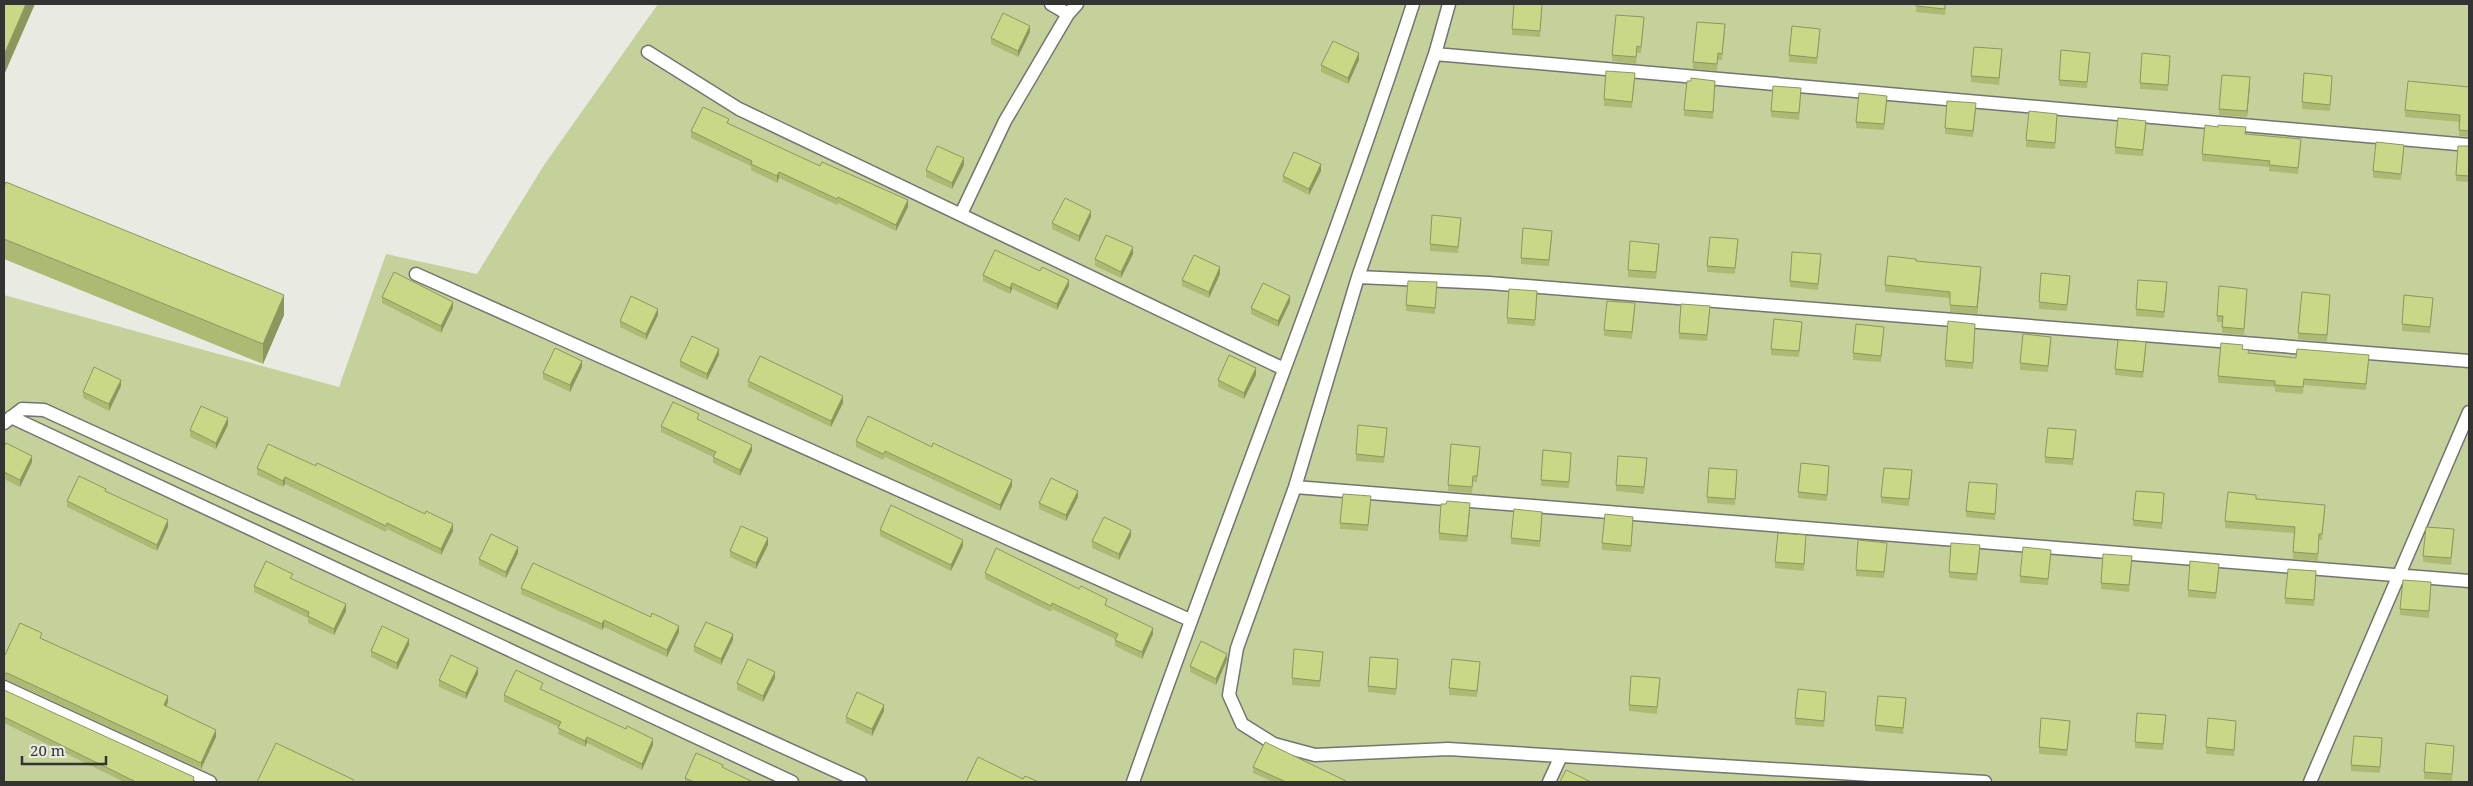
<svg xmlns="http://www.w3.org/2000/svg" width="2473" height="786" viewBox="0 0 2473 786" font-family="'Noto Serif',serif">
<rect width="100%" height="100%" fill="#e9ebe3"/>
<path fill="#c5d19b" d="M658,4H2469V782H4V295L339,387L386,254L477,274L544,165Z"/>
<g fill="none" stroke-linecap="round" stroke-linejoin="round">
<defs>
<path id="lane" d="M1051,4L1068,14
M1449,4L1435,54L1358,277L1295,487L1237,648L1229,695L1242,724L1274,744L1315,755L1448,749L1985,782
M648,52L739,109L1284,369
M1435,54L2469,145
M961,214L1005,121L1068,14L1077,4
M416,274L1190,620
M1358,277L1489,283L2469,361
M11,417L792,782
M4,423L22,409L44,410L860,782
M1295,487L2469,581
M4,687L210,782
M1133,782C1224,522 1328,266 1413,4
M1549,782L1561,756
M2310,782L2469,412"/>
</defs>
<use href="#lane" stroke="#74756f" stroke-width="15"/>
<use href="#lane" stroke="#fff" stroke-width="12"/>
</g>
<path fill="#acba73" d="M1917,4H1946L1945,15L1916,12Z
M1542,8L1540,37L1512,35V29Z
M1644,24L1641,53H1637L1636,64L1612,61V55Z
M1725,31L1722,60H1718L1717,71L1693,69V62Z
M1030,32L1018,57L991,44V38Z
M1820,35L1817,64L1789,62V55Z
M2002,55L1999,85L1971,82V76Z
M2090,59L2087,88L2059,86V80Z
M1359,60L1348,84L1321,72V65Z
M2170,62L2168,91L2140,89V83Z
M1635,80L1632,108L1604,106V99Z
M1691,81L1715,87L1713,119L1684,116V110Z
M2332,82L2330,111L2302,109V102Z
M2250,84L2247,117L2219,115V109Z
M2469,87V137L2459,136L2460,122L2405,117V110Z
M1801,94L1799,120L1771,117V111Z
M1887,102L1884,130L1856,128V122Z
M1976,110L1973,137L1945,134V128Z
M2057,120L2055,149L2026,147V140Z
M729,124L908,207L896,231L838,203L837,205L779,178L777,183L751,170V166L691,138V131Z
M2146,127L2143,156L2115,154V147Z
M2246,134L2301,145L2298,174L2269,171V167L2202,161V154Z
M2469,146V182L2456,181V175Z
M2404,151L2401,180L2373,178V171Z
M964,165L952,189L926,177V170Z
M1321,171L1309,195L1283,182V176Z
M4,187L284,315L263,364L4,259Z
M1091,217L1079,242L1052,229V223Z
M1461,224L1458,253L1430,251V244Z
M1552,237L1549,266L1521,264V258Z
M1738,245L1735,274L1707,272V266Z
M1659,250L1656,279L1628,277V270Z
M1133,254L1121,278L1095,266V259Z
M1821,261L1818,290L1790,287V281Z
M1916,261L1981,273L1977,314L1950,312V298L1885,292V285Z
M1220,274L1209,298L1182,286V280Z
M983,275L1069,286L1057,310L1012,289L1010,294L983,281Z
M2070,282L2067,311L2039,309V302Z
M1437,289L1435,314L1406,311V305Z
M2167,289L2164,318L2136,316V309Z
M2247,295L2244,335L2222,333V322H2217V316Z
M382,297L453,308L441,333L382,303Z
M1537,297L1535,326L1507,324V318Z
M2330,301L2327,342L2298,339V333Z
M1290,302L1278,327L1251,314V308Z
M2433,304L2430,333L2402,331V324Z
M1635,309L1632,339L1604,336V330Z
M1710,312L1707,341L1679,339V333Z
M658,315L646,340L620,327V321Z
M1802,328L1799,357L1771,355V349Z
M1975,330L1973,369L1945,367V360Z
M1884,333L1881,362L1853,360V353Z
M2051,343L2048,372L2020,370V363Z
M2146,349L2143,378L2115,375V369Z
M2243,349L2249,353L2296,358L2369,361L2366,390L2304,385L2303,394L2275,392V387L2218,383V376Z
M719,355L707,380L680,367V361Z
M582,367L570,392L543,379V373Z
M1256,375L1244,399L1218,387V380Z
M748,381L843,403L831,427L748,387Z
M121,386L109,411L83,398V392Z
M699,420L752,451L740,476L713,463V457L661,432V426Z
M228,425L216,449L190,437V430Z
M1387,434L1384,463L1356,461V454Z
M2076,436L2073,465L2045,463V457Z
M856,441L1012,486L1000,511L885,457L883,460L856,447Z
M4,447L32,462L20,487L4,479Z
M1480,453L1477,482H1473L1472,493L1448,491V485Z
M1571,459L1569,488L1541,486V480Z
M1647,465L1644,494L1616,491V485Z
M316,466L425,514L453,531L441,555L387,529L386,532L285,484L283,487L257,475V468Z
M1829,472L1827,501L1798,498V492Z
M1737,476L1735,505L1707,503V497Z
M1912,477L1909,506L1881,503V497Z
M106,491L168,527L157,551L67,507V501Z
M1997,491L1995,520L1966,517V511Z
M1078,497L1066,521L1039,509V503Z
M2256,499L2325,511L2322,540H2319L2318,561L2293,559L2294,533L2225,528V521Z
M2164,500L2162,529L2133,526V520Z
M1371,502L1368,531L1340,529V523Z
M1470,509L1467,542L1439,540V533Z
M1542,518L1540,547L1511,544V538Z
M1633,523L1631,552L1602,550V543Z
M880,530L963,546L951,571L880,536Z
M1131,536L1119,560L1092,548V541Z
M2454,536L2451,565L2423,562V556Z
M1806,541L1804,571L1775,568V562Z
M768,545L756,569L730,557V551Z
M1887,549L1884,578L1856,576V570Z
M1980,552L1977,581L1949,578V572Z
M518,553L506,578L479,565V559Z
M2051,556L2048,585L2020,583V576Z
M2132,563L2129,592L2101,589V583Z
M2219,570L2216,599L2188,597V590Z
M985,573L1107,606L1153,634L1142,659L1115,646V639L1052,609L1051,612L985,579Z
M2316,577L2314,606L2285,604V598Z
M293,579L346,611L334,635L308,623V618L254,592V586Z
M521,588L651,617L679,632L667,657L604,627L602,630L521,594Z
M2431,588L2429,618L2400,615V609Z
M42,639L168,702L166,706L216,737L201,769L7,680H4V657Z
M733,640L721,665L694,652V646Z
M409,645L397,670L371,657V651Z
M1323,658L1320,687L1292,685V678Z
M1227,660L1216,685L1190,672V666Z
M1398,666L1396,695L1368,692V686Z
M1480,668L1477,697L1449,695V688Z
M478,674L466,699L439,687V680Z
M775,678L763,702L737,690V683Z
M1660,684L1657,714L1629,711V705Z
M4,690L194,780L195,782H124L4,723Z
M543,690L653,745L642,770L587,743L585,747L558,734L559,727L504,702V695Z
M1826,698L1824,727L1795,725V718Z
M1906,705L1903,734L1875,731V725Z
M884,711L872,736L846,723V717Z
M2166,721L2163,750L2135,748V742Z
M2070,727L2067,756L2039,754V747Z
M2236,727L2234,756L2206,754V747Z
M2382,744L2380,773L2351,771V765Z
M2454,752L2452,781L2424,779V772Z
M1253,767L1346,782H1273L1253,773Z
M685,778L753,782H685Z"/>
<path fill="#8c975e" d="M26,4H35L4,75V55Z
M1030,26V32L1018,57V51Z
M1359,53V60L1348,84V78Z
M2250,77V84L2247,117V111Z
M964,158V165L952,189V183Z
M1321,164V171L1309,195V189Z
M779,172V178L777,183V176Z
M908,200V207L896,231V225Z
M1091,211V217L1079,242V236Z
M1133,247V254L1121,278V272Z
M1220,267V274L1209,298V292Z
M1981,267V273L1977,314V307Z
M1069,280V286L1057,310V304Z
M1012,283V289L1010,294V288Z
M284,295V315L263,364V344Z
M1290,296V302L1278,327V321Z
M453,302V308L441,333V326Z
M658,309V315L646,340V334Z
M719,349V355L707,380V374Z
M582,361V367L570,392V385Z
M1256,368V375L1244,399V393Z
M121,380V386L109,411V404Z
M843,396V403L831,427V421Z
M228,418V425L216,449V443Z
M752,445V451L740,476V470Z
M32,456V462L20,487V480Z
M285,477V484L283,487V481Z
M1012,480V486L1000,511V505Z
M1078,491V497L1066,521V515Z
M1470,503V509L1467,542V536Z
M168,520V527L157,551V545Z
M453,524V531L441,555V549Z
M1131,530V536L1119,560V554Z
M768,538V545L756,569V563Z
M963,540V546L951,571V565Z
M518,547V553L506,578V572Z
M346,604V611L334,635V629Z
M604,620V627L602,630V624Z
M679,626V632L667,657V650Z
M1153,628V634L1142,659V652Z
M733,634V640L721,665V659Z
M409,639V645L397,670V663Z
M1227,654V660L1216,685V679Z
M478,668V674L466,699V693Z
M775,672V678L763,702V696Z
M168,696V702L164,712V705Z
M884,705V711L872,736V729Z
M216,730V737L201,769V763Z
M587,737V743L585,747V741Z
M653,739V745L642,770V764Z"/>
<path fill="#c8d886" stroke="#8c975e" d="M4,4H26L4,55Z
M1514,4H1542L1540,31L1512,29Z
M1917,4H1945V9L1916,6Z
M1003,13L1030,26L1018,51L991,38Z
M1616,15L1644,17L1641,47L1637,46L1636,57L1612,55Z
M1697,22L1725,24L1722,54L1718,53L1717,64L1693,62Z
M1792,26L1820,29L1817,58L1789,55Z
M1333,41L1359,53L1348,78L1321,65Z
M1974,47L2002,49L1999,78L1971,76Z
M2061,50L2090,53L2087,82L2059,80Z
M2142,53L2170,56L2168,85L2140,83Z
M1606,71L1635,73L1632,102L1604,99Z
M2304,73L2332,76L2330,105L2302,102Z
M2222,75L2250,77L2247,111L2219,109Z
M1691,78L1715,81L1713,112L1684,110L1687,81H1691Z
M2408,81L2469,87V131L2459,130L2460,115L2405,110Z
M1773,86L1801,88L1799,113L1771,111Z
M1859,93L1887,96L1884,124L1856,122Z
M1947,101L1976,103L1973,131L1945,128Z
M703,107L729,119L727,123L820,166L822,162L908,200L896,225L838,197L837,199L779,172L777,176L751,164L752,161L691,131Z
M2029,111L2057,114L2055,143L2026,140Z
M2118,118L2146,121L2143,150L2115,147Z
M2205,125L2218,127V125L2246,127L2245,134L2301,139L2298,168L2269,165L2270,161L2202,154Z
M2376,142L2404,145L2401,174L2373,171Z
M937,146L964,158L952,183L926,170Z
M2458,146H2469V176L2456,175Z
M1294,152L1321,164L1309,189L1283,176Z
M6,182L284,295L263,344L4,239V187Z
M1065,198L1091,211L1079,236L1052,223Z
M1432,215L1461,218L1458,247L1430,244Z
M1523,228L1552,231L1549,260L1521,258Z
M1106,235L1133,247L1121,272L1095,259Z
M1710,237L1738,239L1735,268L1707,266Z
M1630,241L1659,244L1656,272L1628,270Z
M995,250L1040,271L1042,267L1069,280L1057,304L1012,283L1010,288L983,275Z
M1792,252L1821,254L1818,284L1790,281Z
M1194,255L1220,267L1209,292L1182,280Z
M1888,256L1916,259V261L1981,267L1977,307L1950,305V292L1885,285Z
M394,272L453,302L441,326L382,297Z
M2041,273L2070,276L2067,305L2039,302Z
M2138,280L2167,282L2164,312L2136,309Z
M1408,281L1437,282L1435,308L1406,305Z
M1263,283L1290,296L1278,321L1251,308Z
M2219,286L2247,289L2244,329L2222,327L2223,316H2217Z
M1509,289L1537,291L1535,320L1507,318Z
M2302,292L2330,295L2327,335L2298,333Z
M2404,295L2433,298L2430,327L2402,324Z
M631,296L658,309L646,334L620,321Z
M1607,301L1635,303L1632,332L1604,330Z
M1681,304L1710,306L1707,335L1679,333Z
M1774,319L1802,322L1799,351L1771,349Z
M1948,321L1975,324L1973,363L1945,360Z
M1856,324L1884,327L1881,356L1853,353Z
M2023,334L2051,337L2048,366L2020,363Z
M692,336L719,349L707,374L680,361Z
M2118,340L2146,342L2143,372L2115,369Z
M2221,343L2243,345L2242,349L2249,350L2248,353L2296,358L2297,349L2369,355L2366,384L2304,379L2303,387L2275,385V381L2218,376Z
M555,348L582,361L570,385L543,373Z
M1229,355L1256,368L1244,393L1218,380Z
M760,356L843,396L831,421L748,381Z
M94,367L121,380L109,404L83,392Z
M673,402L699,414L697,419L752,445L740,470L713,457L716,452L661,426Z
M201,406L228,418L216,443L190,430Z
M868,416L932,447L933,443L1012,480L1000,505L885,451L883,454L856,441Z
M1358,425L1387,428L1384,457L1356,454Z
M2048,428L2076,430L2073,459L2045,457Z
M6,443L32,456L20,480L4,472V447Z
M268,444L316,466L317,463L425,514L426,511L453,524L441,549L387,523L386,526L285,477L283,481L257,468Z
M1451,444L1480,447L1477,476H1473L1472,487L1448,485Z
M1543,450L1571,453L1569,482L1541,480Z
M1618,456L1647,458L1644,487L1616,485Z
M1801,463L1829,466L1827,495L1798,492Z
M1709,468L1737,470L1735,499L1707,497Z
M1884,468L1912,470L1909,499L1881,497Z
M79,476L106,489L105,491L168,520L157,545L67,501Z
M1051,478L1078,491L1066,515L1039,503Z
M1969,482L1997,484L1995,514L1966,511Z
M2136,491L2164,493L2162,523L2133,520Z
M2228,492L2256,495V499L2325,505L2322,534H2319L2318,554L2293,552L2295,527L2225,521Z
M1343,494L1371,496L1368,525L1340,523Z
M1447,501L1470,503L1467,536L1439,533L1441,504H1446Z
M891,505L963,540L951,565L880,530Z
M1514,509L1542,512L1540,541L1511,538Z
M1605,514L1633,517L1631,546L1602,543Z
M1104,517L1131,530L1119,554L1092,541Z
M741,526L768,538L756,563L730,551Z
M2426,527L2454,529L2451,558L2423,556Z
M1778,533L1806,535L1804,564L1775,562Z
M491,534L518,547L506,572L479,559Z
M1858,540L1887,543L1884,572L1856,570Z
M1951,543L1980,545L1977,574L1949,572Z
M2023,547L2051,550L2048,579L2020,576Z
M996,548L1079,589L1081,586L1107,599L1105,605L1153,628L1142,652L1115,640L1118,634L1052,603L1051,606L985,573Z
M2103,554L2132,556L2129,585L2101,583Z
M266,561L293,574L290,578L346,604L334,629L308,616L309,612L254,586Z
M2190,561L2219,564L2216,593L2188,590Z
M533,563L651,617L652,613L679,626L667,650L604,620L602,624L521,588Z
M2288,569L2316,571L2314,600L2285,598Z
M2403,580L2431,582L2429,611L2400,609Z
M706,622L733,634L721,659L694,646Z
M20,623L42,633L40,638L168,696L164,705L216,730L201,763L7,673L4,674V657Z
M382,626L409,639L397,663L371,651Z
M1201,641L1227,654L1216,679L1190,666Z
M1294,649L1323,652L1320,681L1292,678Z
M451,655L478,668L466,693L439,680Z
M1370,657L1398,659L1396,689L1368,686Z
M748,659L775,672L763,696L737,683Z
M1452,659L1480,662L1477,691L1449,688Z
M516,670L543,683L540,689L626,729L627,726L653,739L642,764L587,737L585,741L558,728L561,722L504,695Z
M1631,676L1660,678L1657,707L1629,705Z
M1798,689L1826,692L1824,721L1795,718Z
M4,690L194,777L193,780L195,781L194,782H136L4,717Z
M857,692L884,705L872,729L846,717Z
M1878,696L1906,698L1903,728L1875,725Z
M2137,713L2166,715L2163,744L2135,742Z
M2041,718L2070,721L2067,750L2039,747Z
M2208,718L2236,721L2234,750L2206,747Z
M2354,736L2382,738L2380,767L2351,765Z
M1265,742L1346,781L1345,782H1286L1253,767Z
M276,743L354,780L352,782H257Z
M2426,743L2454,746L2452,774L2424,772Z
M696,753L723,765L722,767L753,782H694L685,778Z
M978,757L1023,779L1025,776L1039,782H966Z
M1566,770L1591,782H1560Z"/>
<rect width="2473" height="786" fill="none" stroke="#333431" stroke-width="10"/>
<path d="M22 756v8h84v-8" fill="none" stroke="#333431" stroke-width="2.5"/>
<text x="30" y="756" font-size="15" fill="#333431" stroke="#e9ebe3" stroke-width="4" paint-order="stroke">20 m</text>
</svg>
